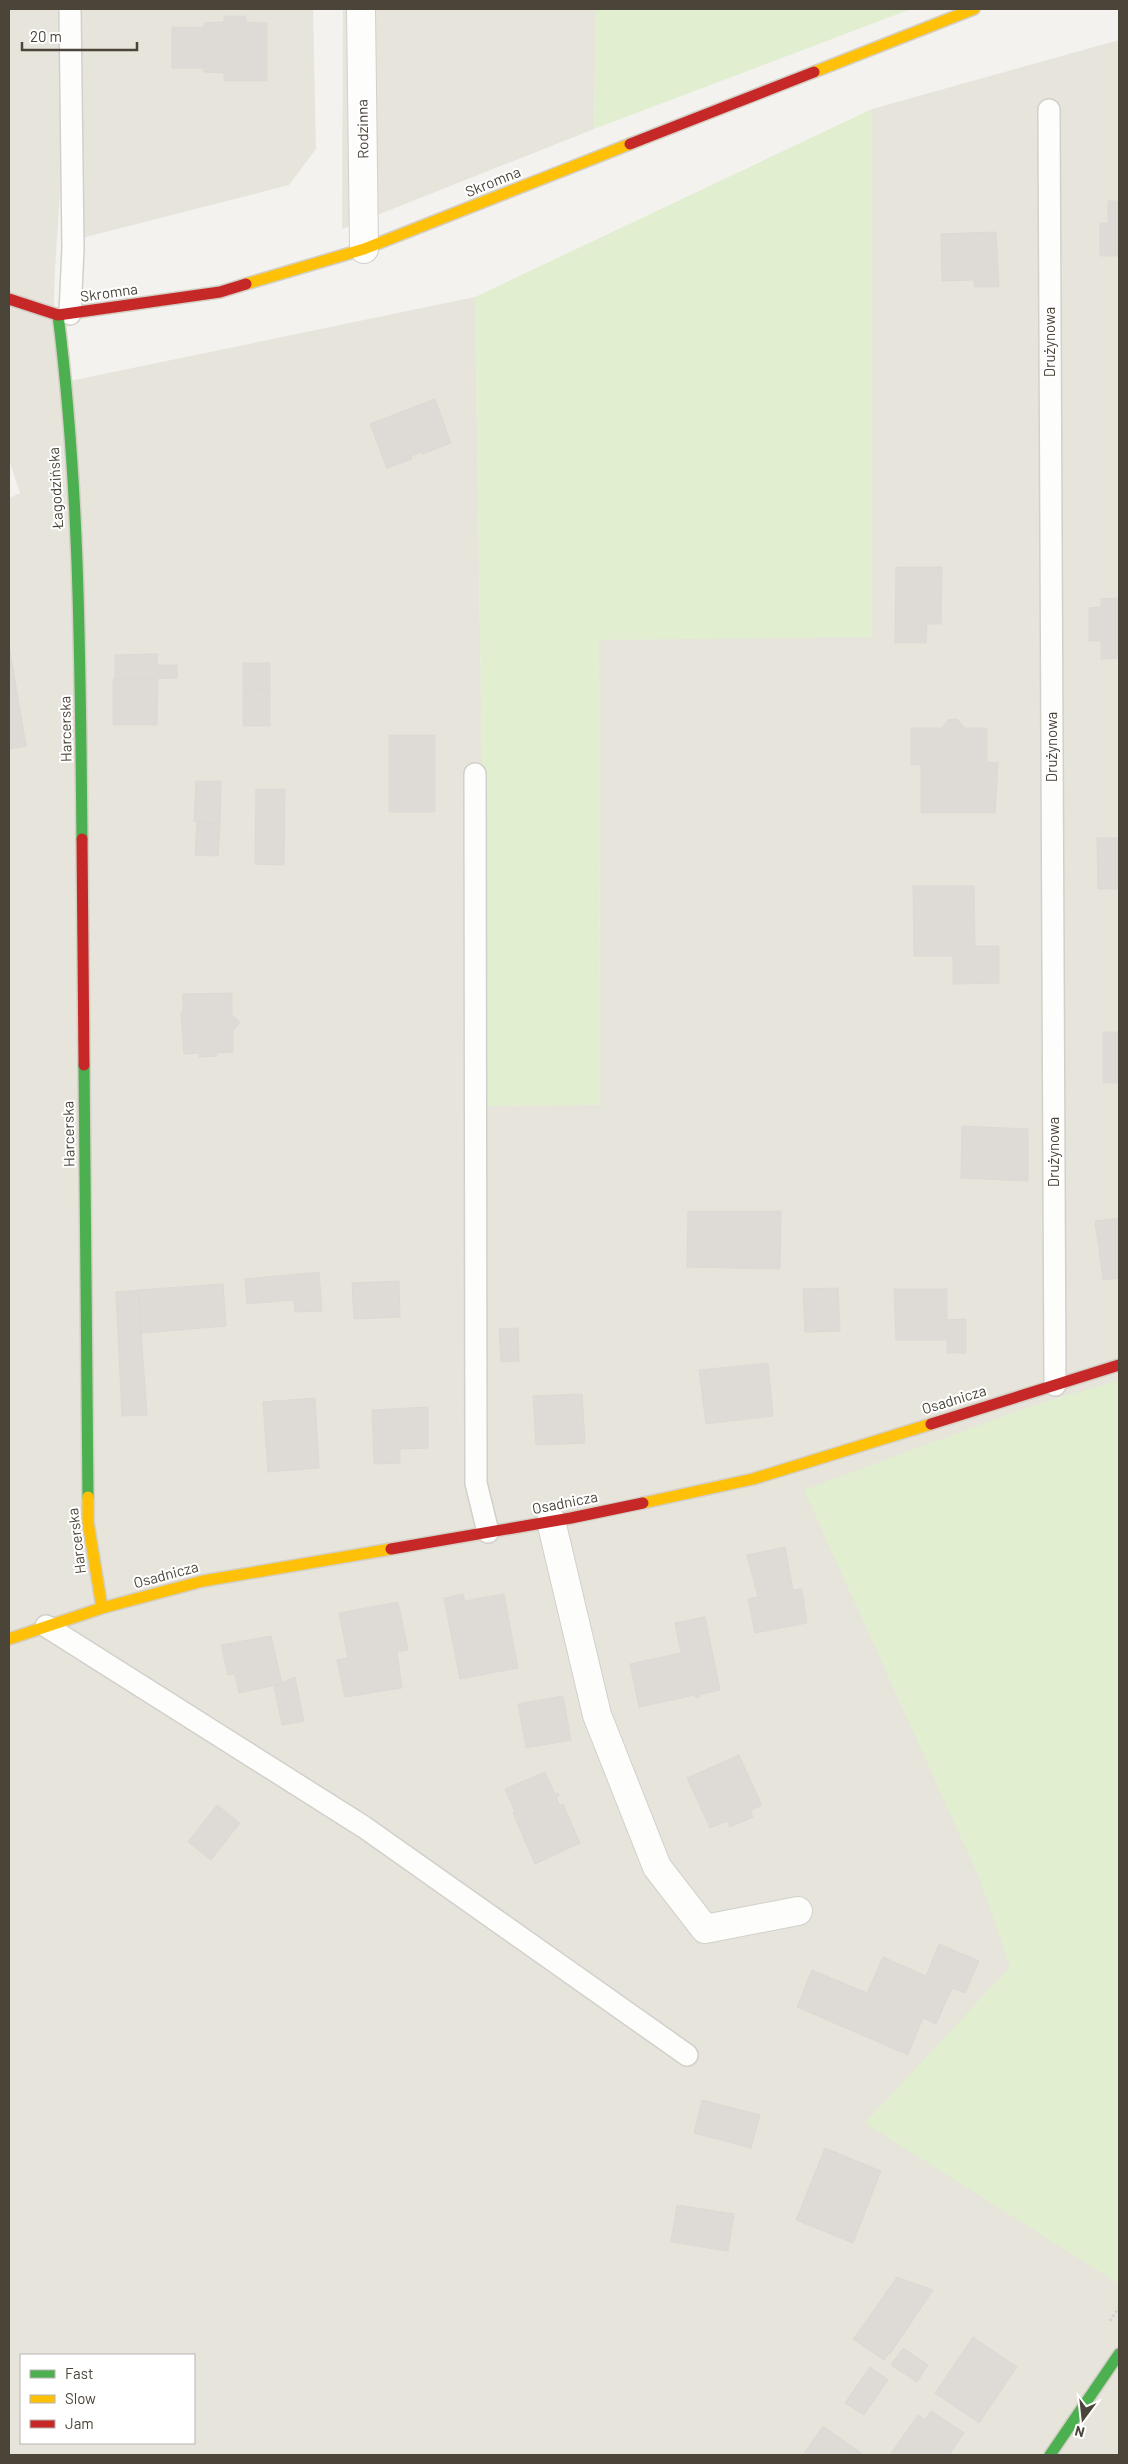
<svg xmlns="http://www.w3.org/2000/svg" width="1128" height="2464" viewBox="0 0 1128 2464" font-family="Barlow,sans-serif">
<rect width="100%" height="100%" fill="#f4f2ee"/>
<path fill="#e7e4dc" fill-rule="evenodd" d="M9,9H72L55,269L53,330L60,383L475,297L487,1106L600,1104L599,639L872,636V109L1119,40V2455H9V498L20,493L9,460ZM21,2355H194V2443H21Z
M79,9H313L316,149L289,185L82,238Z
M343,9H596L594,129L342,229Z"/>
<path fill="#e1eecf" d="M596,9H911L594,129Z
M872,109V637L599,640L600,1105L487,1106L475,297Z
M1119,1380V2284L865,2123L1010,1967L981,1882L804,1490L1025,1408Z"/>
<path fill="#dedbd6" stroke="#dcd9d4" d="M224,16H246V22L267,23V81H224V73L204,72V68H172V27H204V23L224,22Z
M1108,201H1119V256H1100V223H1108Z
M996,232L999,287H974V280L942,281L941,234Z
M435,399L451,443L423,454L421,452L411,456L412,459L387,468L370,424Z
M896,567H942L941,624H927L926,643H895Z
M1119,598V658L1101,659V641H1089V608L1101,607V599Z
M9,645L26,746L9,749Z
M158,654L157,665H177V678L115,679V655Z
M243,663H270V689L243,688Z
M113,679H158L157,725H113Z
M243,688L270,689V726H243Z
M957,719L965,728H987V762L998,763L995,813H921V765H911V728H942L948,720Z
M389,735H435V812H389Z
M196,781H221L220,823L194,822Z
M256,789H285L284,865L255,864Z
M197,822L220,823L218,856L195,855Z
M1097,838H1119V889H1098Z
M913,886H974L975,946H953V956H914Z
M953,946H999V983L953,984Z
M232,993V1015L240,1022L233,1031V1052L217,1053V1056L199,1057L200,1053L184,1054L181,1014L183,1010V994Z
M1103,1032H1119V1083H1103Z
M962,1126L1028,1129V1181L961,1178Z
M688,1211H781L780,1269L687,1267Z
M1119,1218V1278L1103,1280L1095,1221Z
M319,1272L322,1311L295,1312L294,1300L247,1304L245,1279Z
M399,1281L400,1317L354,1319L352,1283Z
M223,1284L226,1326L141,1333L138,1290Z
M838,1288L840,1331L805,1332L803,1289Z
M894,1289H947V1340H896Z
M138,1290L147,1415L122,1416L116,1292Z
M966,1319V1353H947V1320Z
M518,1328L519,1361L501,1362L499,1329Z
M768,1363L773,1416L706,1424L699,1370Z
M582,1394L585,1443L536,1445L533,1396Z
M315,1398L319,1468L268,1472L263,1402Z
M428,1407V1448L400,1449V1463L374,1464L372,1410Z
M785,1547L793,1590L802,1589L807,1623L755,1633L748,1599L758,1597L747,1555Z
M463,1594L465,1601L504,1594L518,1668L460,1679L444,1598Z
M398,1602L408,1650L397,1652L402,1688L345,1697L337,1660L348,1658L339,1613Z
M705,1617L720,1690L699,1695L700,1697L696,1698L695,1695L639,1707L630,1664L681,1653L675,1623Z
M271,1636L282,1684L239,1693L235,1674L228,1675L221,1645Z
M295,1677L304,1721L282,1725L274,1686Z
M563,1696L571,1740L526,1748L518,1704Z
M739,1755L762,1805L750,1811L753,1817L730,1827L727,1821L710,1828L687,1778Z
M545,1772L555,1794L558,1793L559,1796L556,1797L560,1806L563,1804L580,1843L535,1864L513,1813L515,1812L505,1789Z
M217,1805L240,1823L211,1860L188,1842Z
M939,1944L979,1961L965,1993L952,1988L936,2024L923,2018L908,2055L797,2007L812,1970L867,1993L883,1957L926,1976Z
M702,2100L760,2115L751,2148L694,2133Z
M825,2148L881,2171L853,2243L796,2220Z
M677,2205L734,2214L728,2251L671,2242Z
M897,2277L933,2290L890,2354L859,2331Z
M859,2331L889,2353L884,2360L853,2339Z
M973,2337L1017,2367L979,2423L935,2393Z
M903,2348L928,2365L917,2382L891,2365Z
M870,2367L888,2380L864,2415L845,2403Z
M931,2411L964,2433L949,2455H890L918,2415L925,2420Z
M823,2426L864,2455H803Z"/>
<g fill="none" stroke-linecap="round" stroke-linejoin="round">
<defs>
<path id="lane" d="M1049,110L1055,1385
M70,314L73,248L70,9
M475,774L476,1483L488,1532
M46,1626L364,1827L687,2055"/>
<path id="street" d="M361,9L364,249
M551,1521L597,1715L657,1867L705,1929L798,1911"/>
<path id="fast" d="M58,315C80,488 80,664 82,839
M84,1065L88,1497
M1050,2455L1119,2354"/>
<path id="slow" d="M814,72L974,9
M246,284L364,249L630,144
M88,1497V1522L102,1608
M643,1503L753,1479L931,1424
M9,1639L102,1608L203,1581L391,1549"/>
<path id="jam" d="M630,144L814,72
M9,299L58,315L220,292L246,284
M82,839L84,1065
M931,1424L1119,1365
M391,1549L571,1518L643,1503"/>
</defs>
<use href="#lane" stroke="#d2d0cb" stroke-width="24"/>
<use href="#street" stroke="#d2d0cb" stroke-width="30"/>
<use href="#fast" stroke="#d3cfc5" stroke-width="14"/>
<use href="#slow" stroke="#d3cfc5" stroke-width="14"/>
<use href="#jam" stroke="#d3cfc5" stroke-width="14"/>
<path stroke="#d3d2cc" stroke-width="3" stroke-dasharray="2.5 2.5" stroke-linecap="butt" d="M1110,2321L1119,2307"/>
<use href="#lane" stroke="#fdfdfc" stroke-width="21"/>
<use href="#street" stroke="#fdfdfc" stroke-width="28"/>
<use href="#fast" stroke="#4caf50" stroke-width="11"/>
<use href="#slow" stroke="#ffc107" stroke-width="11"/>
<use href="#jam" stroke="#c62828" stroke-width="11"/>
</g>
<g text-anchor="middle" stroke-width="4" stroke-linejoin="round" paint-order="stroke">
<g font-size="15" fill="#4b4439" stroke="#fff">
<text transform="translate(363 129) rotate(-91)" y="5">Rodzinna</text>
<text transform="translate(493 182) rotate(-22)" y="5">Skromna</text>
<text transform="translate(109 293) rotate(-8)" y="5">Skromna</text>
<text transform="translate(1050 342) rotate(-90)" y="5">Drużynowa</text>
<text transform="translate(56 488) rotate(-93)" y="5">Łagodzińska</text>
<text transform="translate(66 729) rotate(-91)" y="5">Harcerska</text>
<text transform="translate(1052 747) rotate(-90)" y="5">Drużynowa</text>
<text transform="translate(69 1134) rotate(-91)" y="5">Harcerska</text>
<text transform="translate(1054 1152) rotate(-90)" y="5">Drużynowa</text>
<text transform="translate(954 1400) rotate(-17)" y="5">Osadnicza</text>
<text transform="translate(565 1503) rotate(-11)" y="5">Osadnicza</text>
<text transform="translate(77 1541) rotate(-97)" y="5">Harcerska</text>
<text transform="translate(166 1575) rotate(-15)" y="5">Osadnicza</text>
</g>
</g>
<rect width="1128" height="2464" fill="none" stroke="#4b4439" stroke-width="20"/>
<rect x="20" y="2354" width="175" height="90" fill="#ffffff" stroke="#b7b4b0"/>
<rect x="30" y="2370" width="25" height="8" fill="#4caf50" stroke="#b7b4b0"/>
<text x="65" y="2379" font-size="15" fill="#4b4439">Fast</text>
<rect x="30" y="2395" width="25" height="8" fill="#ffc107" stroke="#b7b4b0"/>
<text x="65" y="2404" font-size="15" fill="#4b4439">Slow</text>
<rect x="30" y="2420" width="25" height="8" fill="#c62828" stroke="#b7b4b0"/>
<text x="65" y="2429" font-size="15" fill="#4b4439">Jam</text>
<g transform="translate(1083 2419) rotate(195)" stroke="#ffffff" stroke-width="4" paint-order="stroke">
<path d="M0-4L9 19L0 12L-9 19Z" fill="#4b4439"/>
<text y="-8" font-size="14" font-weight="bold" text-anchor="middle" fill="#4b4439">N</text>
</g>
<path d="M22 42v8h115v-8" fill="none" stroke="#4b4439" stroke-width="2.5"/>
<text x="30" y="42" font-size="15" fill="#4b4439" stroke="#ffffff" stroke-width="4" paint-order="stroke">20 m</text>
</svg>
